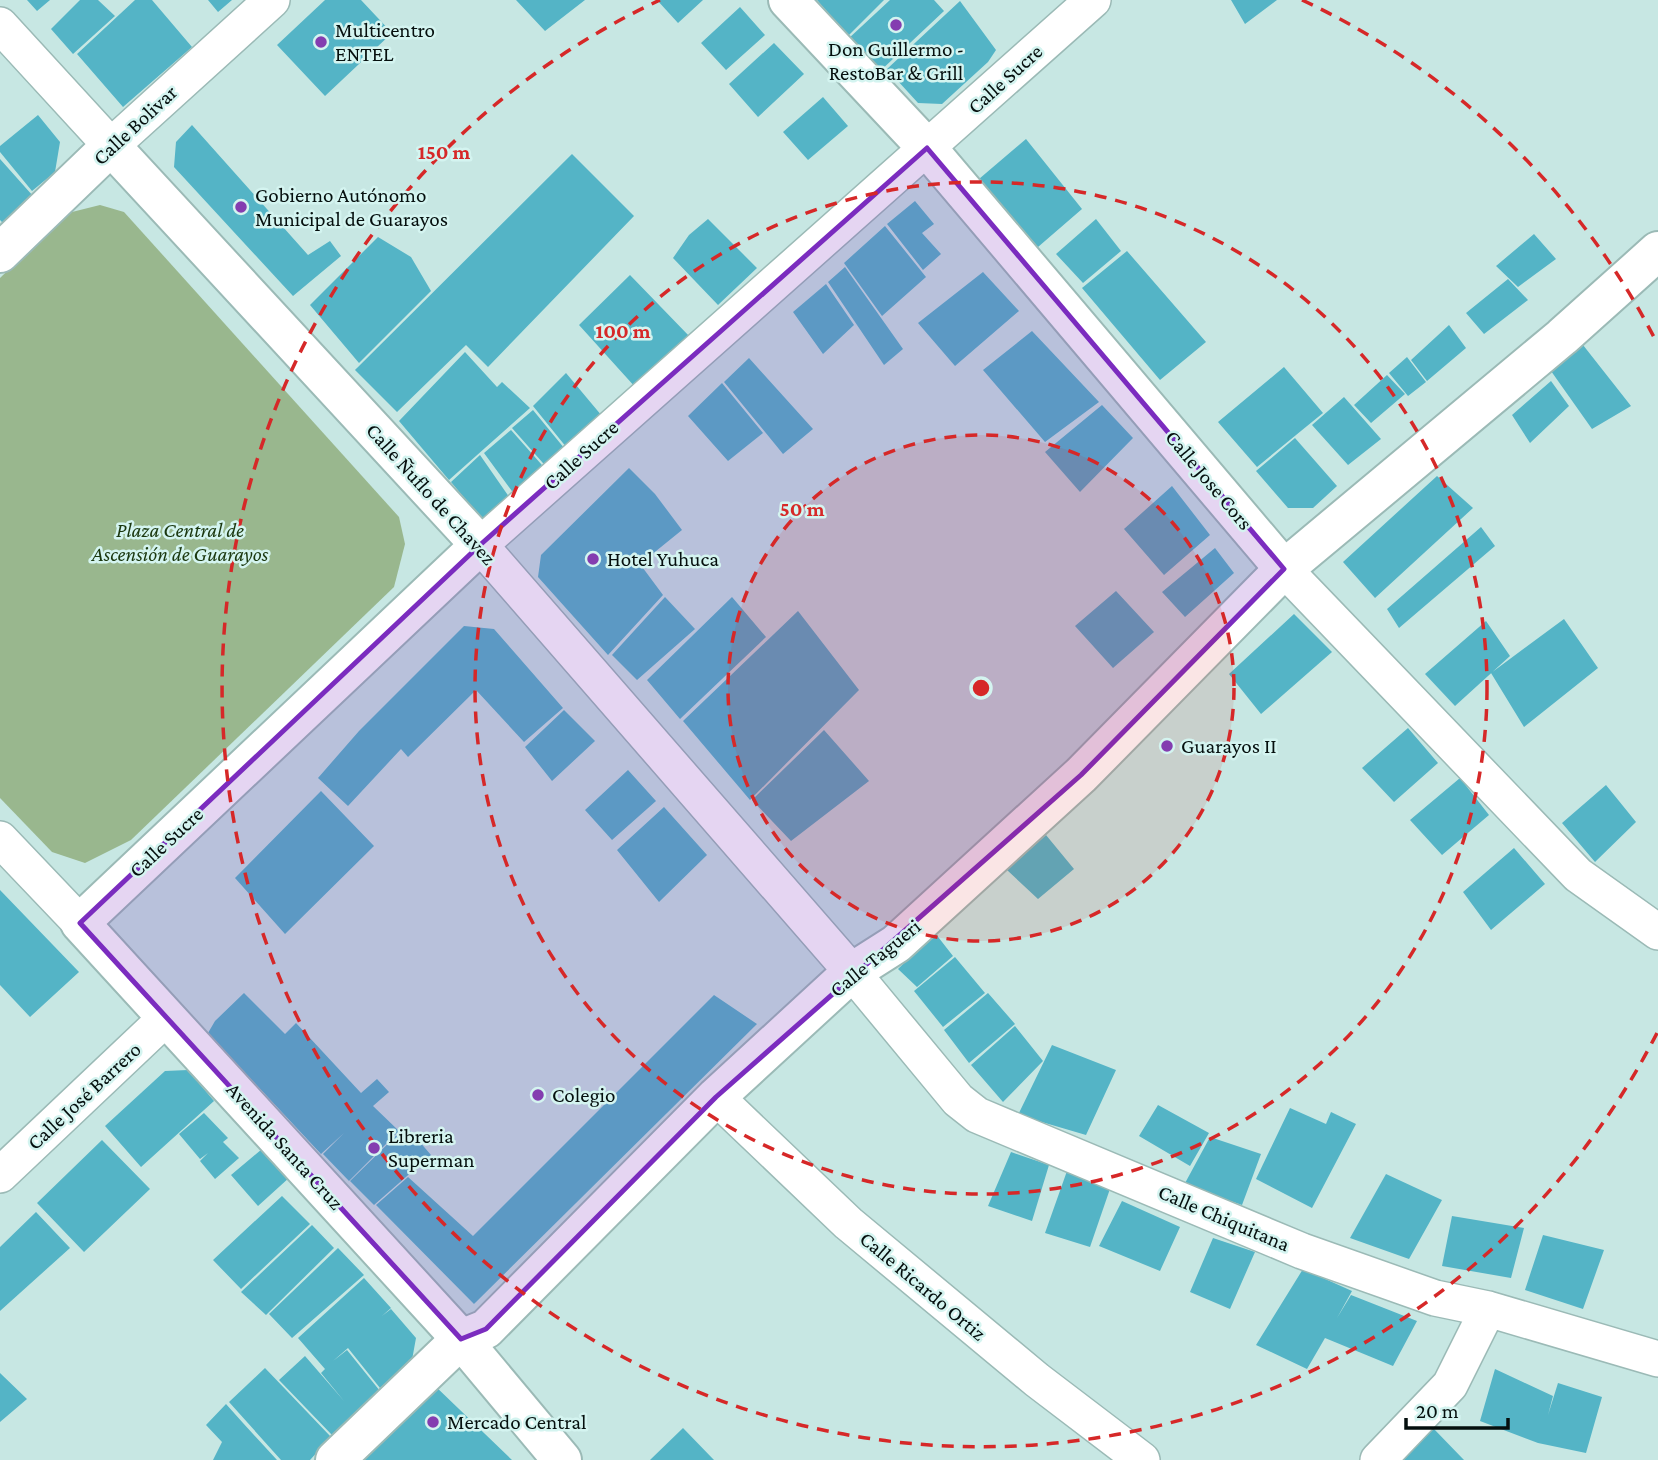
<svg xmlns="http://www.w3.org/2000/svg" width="1658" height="1460" viewBox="0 0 1658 1460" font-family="'Crimson Pro',serif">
<rect width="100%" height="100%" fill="#c7e7e3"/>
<path fill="#99b78e" d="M100,205L124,212L399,517L405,544L394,587L131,840L85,863L52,852L0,798V278L68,213Z"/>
<path fill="#54b4c6" d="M27,0H50L37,11Z
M80,0H98L115,16L73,54L51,29Z
M135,0H152L192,47L123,107L77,54Z
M208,0H232L218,12Z
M325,0H361L392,33L325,96L277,45Z
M516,0H585L545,31Z
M657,0H703L678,23Z
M817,0H884L848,36Z
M890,0H934L944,11L877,74L848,39Z
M1231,0H1277L1245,24Z
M960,1L996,50L988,62L942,104L918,103L887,69Z
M740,7L765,35L726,70L701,43Z
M774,43L804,74L758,117L729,84Z
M823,97L848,126L808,160L783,132Z
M38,115L60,142L55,172L32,191L0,152V146Z
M192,125L308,255L330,241L341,256L293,296L174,167L176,142Z
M1026,139L1082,209L1038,247L979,179Z
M572,154L634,216L488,367L466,345L397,412L355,370Z
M0,159L33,196L3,223L0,220Z
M915,201L934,224L922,233L941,254L923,270L887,224Z
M708,219L757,268L718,305L673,258L689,235Z
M1096,219L1121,251L1083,283L1056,254Z
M885,226L926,277L882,316L844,263Z
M1534,234L1556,259L1518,287L1496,266Z
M378,237L411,257L431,291L359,363L310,305Z
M1127,251L1206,342L1160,380L1082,288Z
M845,267L903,349L884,365L828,282Z
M983,272L1019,311L955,366L918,323Z
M630,275L690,337L636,388L579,325Z
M1508,279L1528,300L1484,334L1466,313Z
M826,284L854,325L823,354L793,312Z
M1449,325L1466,348L1427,381L1411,360Z
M1032,331L1099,402L1045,442L983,370Z
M1583,345L1631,406L1592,429L1551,371Z
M465,352L497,387L502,382L530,408L449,480L399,421Z
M1407,357L1426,382L1408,396L1389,373Z
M749,358L813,429L783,454L724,382Z
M1284,367L1323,413L1257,467L1218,422Z
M566,373L607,422L571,453L533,406Z
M1387,375L1405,394L1371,423L1354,405Z
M1551,381L1569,406L1530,443L1512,415Z
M722,383L763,433L728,461L688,416Z
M1344,397L1381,439L1348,465L1312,425Z
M1102,405L1133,438L1080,492L1045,452Z
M533,410L569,454L550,471L512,428Z
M511,430L549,473L520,502L484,453Z
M1295,438L1337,486L1313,508H1288L1256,471Z
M480,455L516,507L496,522L481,518L451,482Z
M629,468L655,494L682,530L640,564L663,595L608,655L538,577L541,555Z
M1437,476L1473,508L1375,598L1343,562Z
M1172,486L1210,535L1164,575L1124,529Z
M1481,527L1495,546L1399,628L1387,609Z
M1215,548L1234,573L1185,617L1162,592Z
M1116,591L1154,632L1113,668L1075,626Z
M665,597L695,629L637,680L612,655Z
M732,597L766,637L680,719L647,680Z
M798,611L859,690L750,800L683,721Z
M1294,614L1332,652L1261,714L1229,674Z
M1564,619L1598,668L1524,727L1491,673Z
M1486,621L1510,656L1455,706L1425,674Z
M464,626L494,629L563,708L524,742L476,690L408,757L401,749L348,806L318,778L359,731Z
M564,710L595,741L552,781L525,747Z
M1408,728L1438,763L1394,802L1362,768Z
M824,730L869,781L791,841L752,800Z
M628,770L656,801L612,840L585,810Z
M1460,778L1489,815L1442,855L1410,820Z
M1606,785L1636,822L1595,862L1562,823Z
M321,791L374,846L285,934L235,878Z
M664,807L707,855L659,902L617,850Z
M1046,835L1074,869L1038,899L1007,870Z
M1514,848L1545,884L1491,930L1463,892Z
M0,890L79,972L30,1017L0,985Z
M935,933L953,956L917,987L898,969Z
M955,957L985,993L943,1027L914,991Z
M244,993L285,1034L296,1023L361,1093L377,1079L389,1092L373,1106L399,1131L349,1181L323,1154L344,1133L321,1154L208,1033L215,1021Z
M988,993L1015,1024L969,1063L944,1030Z
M714,995L757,1024L474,1304L376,1205L408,1177L473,1236Z
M1015,1026L1043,1061L1003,1102L971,1065Z
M1052,1045L1116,1070L1086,1135L1018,1115Z
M188,1070L214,1101L141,1167L105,1126L165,1071Z
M1158,1105L1209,1133L1190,1166L1139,1136Z
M1290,1108L1326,1124L1331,1112L1356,1124L1312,1208L1256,1179Z
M204,1113L228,1138L223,1142L239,1158L215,1179L200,1161L208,1153L200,1159L179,1134Z
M406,1126L431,1155L374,1205L350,1181Z
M1210,1137L1261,1154L1242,1205L1184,1185Z
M102,1140L150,1189L84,1252L37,1203Z
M262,1149L290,1177L258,1206L231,1175Z
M1011,1152L1049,1165L1032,1221L988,1206Z
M1067,1171L1112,1183L1090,1247L1045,1233Z
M1386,1174L1442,1200L1409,1259L1350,1238Z
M282,1196L310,1224L241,1289L213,1260Z
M1122,1201L1180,1227L1160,1271L1099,1246Z
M36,1212L70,1248L0,1311V1247Z
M1452,1216L1524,1228L1511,1278L1442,1266Z
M312,1225L334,1248L266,1315L241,1292Z
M1543,1235L1604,1250L1583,1309L1525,1290Z
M1213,1238L1255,1252L1230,1309L1190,1292Z
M338,1248L364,1275L292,1338L269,1314Z
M1303,1269L1352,1291L1337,1318L1351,1295L1417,1321L1393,1366L1325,1338L1307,1369L1256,1345Z
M364,1278L391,1308L382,1316L391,1309L416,1338L412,1360L380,1388L348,1348L333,1361L347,1350L380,1391L332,1435L279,1380L305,1356L344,1401L321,1373L325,1369L298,1338Z
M265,1368L331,1437L310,1460H281L229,1402Z
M1495,1369L1553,1396L1548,1415L1558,1383L1602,1397L1586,1453L1538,1443L1480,1421Z
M0,1373L27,1399L0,1422Z
M433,1384L512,1460H356Z
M226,1404L243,1423L277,1460H213L222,1442L206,1425Z
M683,1428L714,1460H650Z
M1433,1428L1464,1460H1401Z"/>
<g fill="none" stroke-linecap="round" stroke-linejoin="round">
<defs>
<path id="minor" d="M1093,0L480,545L852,972L958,1100L977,1115L1302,1251L1435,1298L1488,1309L1658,1359
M0,25L111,146L272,0
M1284,569L1578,875L1658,932
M0,839L80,923
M716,1097L848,1223L1037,1380L1142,1460
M0,1175L167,1017
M1378,1460L1450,1385L1488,1309"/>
<path id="tertiary" d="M788,0L927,148L1284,569"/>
<path id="secondary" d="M335,1460L461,1339L486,1329L716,1097L852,972L896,944L1081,775L1284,569L1562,337L1658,251"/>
<path id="primary" d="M0,253L111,146L480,545L80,923L461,1339L562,1460"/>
</defs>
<use href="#minor" stroke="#9bbab6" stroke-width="38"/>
<use href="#tertiary" stroke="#9bbab6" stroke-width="42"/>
<use href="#secondary" stroke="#9bbab6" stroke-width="42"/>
<use href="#primary" stroke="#9bbab6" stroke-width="42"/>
<use href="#minor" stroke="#fff" stroke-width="35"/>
<use href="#tertiary" stroke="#fff" stroke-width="38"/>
<use href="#secondary" stroke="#fff" stroke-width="38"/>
<use href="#primary" stroke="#fff" stroke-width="38"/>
</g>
<path fill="#7b2cbf" fill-opacity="0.2" stroke="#7b2cbf" stroke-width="5" stroke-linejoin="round" d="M927,148L1284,569L1081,775L716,1097L486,1329L461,1339L80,923L480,545Z"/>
<circle cx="981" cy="688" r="253" fill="#d62828" fill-opacity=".12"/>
<g fill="none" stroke="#d62828" stroke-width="3.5" stroke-dasharray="12 9">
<circle cx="981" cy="688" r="253"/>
<circle cx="981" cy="688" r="506"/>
<path d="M1657 1033A759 759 0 1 1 660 0M1302 0A759 759 0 0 1 1657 343"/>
</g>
<g fill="#843db0" stroke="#d4f4f0" stroke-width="2.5">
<circle cx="896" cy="25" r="7"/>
<circle cx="321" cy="42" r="7"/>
<circle cx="241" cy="207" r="7"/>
<circle cx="593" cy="559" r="7"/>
<circle cx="1167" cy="746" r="7"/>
<circle cx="538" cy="1095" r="7"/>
<circle cx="374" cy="1148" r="7"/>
<circle cx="433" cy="1422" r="7"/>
</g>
<g text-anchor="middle" stroke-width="5" stroke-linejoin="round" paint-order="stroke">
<g font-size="21" fill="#050f0e" stroke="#d4f4f0" text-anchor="start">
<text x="335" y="37">Multicentro<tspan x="335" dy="24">ENTEL</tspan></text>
<text x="896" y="56" text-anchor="middle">Don Guillermo -<tspan x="896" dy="24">RestoBar &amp; Grill</tspan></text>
<text x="255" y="202">Gobierno Autónomo<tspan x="255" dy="24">Municipal de Guarayos</tspan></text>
<text x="607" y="566">Hotel Yuhuca</text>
<text x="1181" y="753">Guarayos II</text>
<text x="552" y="1102">Colegio</text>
<text x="388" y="1143">Libreria<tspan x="388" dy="24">Superman</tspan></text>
<text x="447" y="1429">Mercado Central</text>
</g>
<g font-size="21" fill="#050f0e" stroke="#d4f4f0">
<text transform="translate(1005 79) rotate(-42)" y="7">Calle Sucre</text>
<text transform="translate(135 125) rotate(-43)" y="7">Calle Bolivar</text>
<text transform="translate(581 455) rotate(-42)" y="7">Calle Sucre</text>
<text transform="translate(1209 480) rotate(50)" y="7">Calle Jose Cors</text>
<text transform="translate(431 494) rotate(48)" y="7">Calle Ñuflo de Chavez</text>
<text transform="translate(166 842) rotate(-43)" y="7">Calle Sucre</text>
<text transform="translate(875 958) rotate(-39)" y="7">Calle Tagueri</text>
<text transform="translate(84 1096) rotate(-43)" y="7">Calle José Barrero</text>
<text transform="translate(285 1146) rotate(48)" y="7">Avenida Santa Cruz</text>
<text transform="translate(1224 1218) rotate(23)" y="7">Calle Chiquitana</text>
<text transform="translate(923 1286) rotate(40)" y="7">Calle Ricardo Ortiz</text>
</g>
<g font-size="21" font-style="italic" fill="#1a370e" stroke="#d4f4f0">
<text x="180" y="537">Plaza Central de<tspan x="180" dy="24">Ascensión de Guarayos</tspan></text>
</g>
</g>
<circle cx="981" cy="688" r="10" fill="#d62828" stroke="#d4f4f0" stroke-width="3.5"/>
<g font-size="21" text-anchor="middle" font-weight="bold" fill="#d62828" stroke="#d4f4f0" stroke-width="5" stroke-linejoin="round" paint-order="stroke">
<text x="444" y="159">150 m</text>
<text x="623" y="338">100 m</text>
<text x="802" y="516">50 m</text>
</g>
<path d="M1406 1418v10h102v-10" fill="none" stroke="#050f0e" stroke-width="3.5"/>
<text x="1416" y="1418" font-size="21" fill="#050f0e" stroke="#d4f4f0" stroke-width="5" paint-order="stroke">20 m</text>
</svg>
